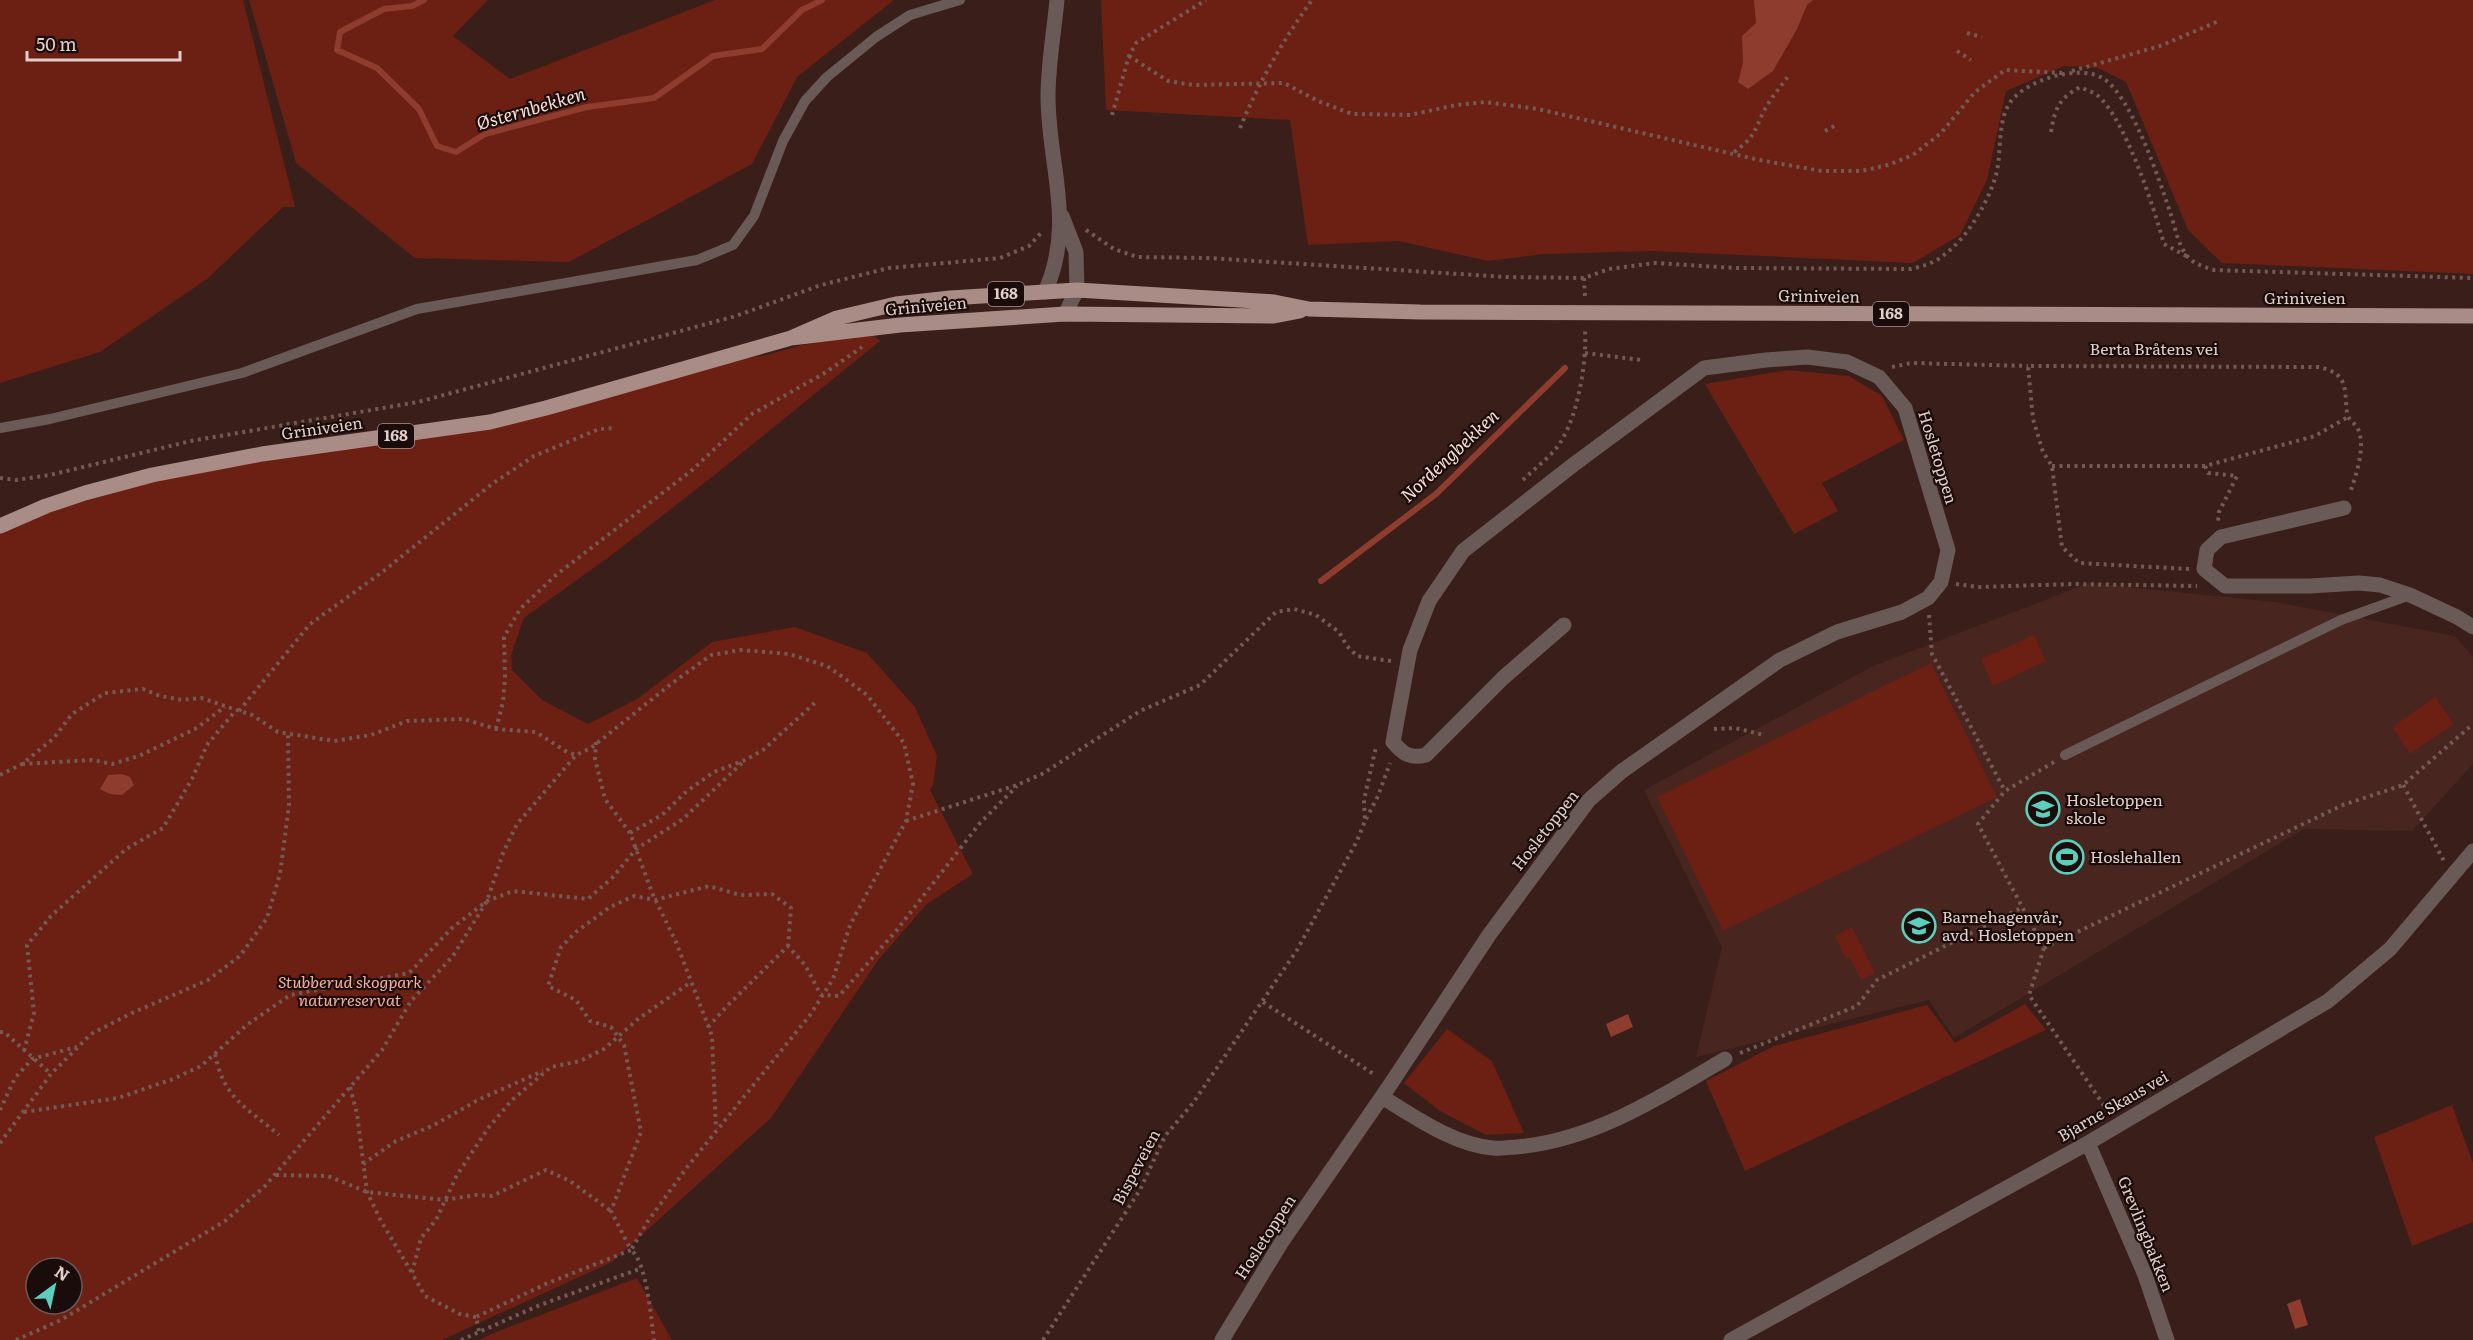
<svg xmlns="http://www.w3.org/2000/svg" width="2473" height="1340" viewBox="0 0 2473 1340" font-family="Literata,serif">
<rect width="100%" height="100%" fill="#3a1e19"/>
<path fill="#48251f" d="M2089,583L2275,602L2455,636L2473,657V764L2412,831L2304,829L1954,1038L1929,1000L1696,1057L1722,947L1644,790L1873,666Z"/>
<path fill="#6c1f13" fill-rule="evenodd" d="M0,0H243L295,207H283L207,279L100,352L0,383Z
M249,0H488L453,36L510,79L715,0H894L797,77L752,164L569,262L415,258L296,163Z
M1101,0H2473V274L2222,263L2188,230L2126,82L2098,68L2064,66L2006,91L1987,180L1960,235L1913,263L1653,251L1543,254L1488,261L1399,241L1308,245L1290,120L1106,110Z
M864,328L880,341L716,474L613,554L524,618L511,655L512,670L542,700L588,724L637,699L712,642L795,627L867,653L915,707L937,756L933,785L930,790L973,874L927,904L879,959L771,1118L612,1262L442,1340H0V528L26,517L100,497L171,474L610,395L722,363L766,355ZM36,1268H72V1304H36Z
M1788,370L1849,376L1882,396L1904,440L1822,483L1838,511L1794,534L1705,384Z
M2034,635L2046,661L1993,686L1981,659Z
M1931,663L1997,797L1723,931L1657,797Z
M2435,697L2454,724L2410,754L2392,727Z
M1852,927L1875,973L1861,980L1850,958L1846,959L1835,936Z
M2025,1004L2046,1030L1745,1171L1706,1081L1774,1046L1927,1005L1955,1043Z
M1447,1029L1492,1061L1524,1133L1486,1135L1440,1111L1404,1083Z
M2452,1105L2473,1163V1222L2412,1246L2374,1137Z
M637,1278L672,1340H479L491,1334Z"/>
<path fill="#8e3c2e" d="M1754,0H1813L1807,5L1797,29L1773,71L1748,89L1738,82L1743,63L1742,36L1756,23Z
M122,774L130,777L134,785L122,795L110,794L100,789L108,775Z
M1628,1014L1633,1027L1611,1037L1606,1024Z
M2300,1299L2308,1325L2295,1329L2287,1304Z"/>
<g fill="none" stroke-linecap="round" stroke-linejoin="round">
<path stroke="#8e3c2e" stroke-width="6" d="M424,0L412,6L384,9L340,32L337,50L377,68L419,109L437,146L456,152L485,134L587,107L654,98L713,56L762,49L802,10L822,0
M1321,581L1436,494L1565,368"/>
<path stroke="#735a55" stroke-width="4" stroke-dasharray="3 4.5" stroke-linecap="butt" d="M1967,33L1982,37
M1957,51L1971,60
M1129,56L1168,81L1193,85L1284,83L1318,101L1352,114L1410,115L1456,105L1485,102L1538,109L1759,160L1822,171H1861L1888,165L1913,155L1941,133L1975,92L2005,70L2062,73
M2072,71L2160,46L2219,21
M1112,115L1129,56L1136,43L1206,0
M1240,128C1259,82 1283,40 1312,0
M1825,131L1838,124
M2051,132C2055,109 2058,99 2080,87C2086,90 2093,92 2097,95C2125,118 2154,208 2164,244L2188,257
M1734,152C1755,137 1753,133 1764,111C1770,99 1780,88 1788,76
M1086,230L1114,249L1137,257L1208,258L1506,277L1584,278L1609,269L1655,263L1735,268L1911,269C1923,266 1935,263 1944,255C1967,238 1988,203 1996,175C2002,153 1997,124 2009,104C2024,80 2080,63 2104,79C2132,98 2159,179 2170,212C2175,226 2178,247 2189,258C2196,265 2205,267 2214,270L2473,278
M1584,278L1585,296
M1585,353L1641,360
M1892,367L1911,363L2028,366
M2052,466H2205L2315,436L2348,417
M2205,466L2208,473L2237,476L2219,512L2218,521
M0,478L16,480L50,475L191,441L418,402L736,316L821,285L889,268L1000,258L1029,246L1041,233
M1523,480C1533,470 1545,461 1554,451C1577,425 1587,364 1585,330
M2189,569L2079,563L2062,547L2052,466L2043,452L2033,419L2028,366L2319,367C2349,374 2344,388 2347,413C2348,420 2355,423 2358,429C2366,447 2356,475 2350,493
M1956,584L1978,587L2074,584L2197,586
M1929,615L1932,654L2005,791
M239,711L310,624L381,573L492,484L534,456L599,429L616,428
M496,729L503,702L505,677L504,637L520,609L556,575L691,471L752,414L823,374L862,347
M1714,729L1735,728L1764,735
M596,742L595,759L605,799L630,833L653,895L676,942L712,1036L716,1129
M2054,762L2005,791L1978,824L2044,948L2343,805L2403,785L2473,724
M22,764L92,760L112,764L139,756L195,729L225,707
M0,775L22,764L54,738L72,714L105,693L143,689L160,696L182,700L201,698L252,715L278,732L334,741L371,735L407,721L464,719L496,729L536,732L567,752L576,755
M2403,785L2444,861
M1366,819L1378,796L1390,763
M906,821L1017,785L1042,774L1140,711L1200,685L1276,612L1294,609L1316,615L1339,632L1347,646L1357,656L1391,661
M630,833L662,815L687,791L714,772L745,760L763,750L818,700
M2044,948L2029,995L2109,1113
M1263,1002L1375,1075
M708,1027L728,1005L788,946L805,965L821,995L839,996L896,931L980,823L1017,786
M0,1032H4L51,1074
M24,1051L34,1013L27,945L51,916L126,849L163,828L192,779L207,745L236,710
M1740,1053L1857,1006L1877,980L2023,907
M215,1054C224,1099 246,1107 279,1135
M350,1087L357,1114L367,1192L381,1221L412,1273
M0,1110L15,1078L32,1059L77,1047
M24,1112L118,1098L173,1079L201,1066L248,1024L290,995L409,973L452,928L487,901L513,891L588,899L613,877L636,849L683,819L745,760
M0,1143L51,1074L91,1034L132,1013L208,980L240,956L267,918L280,874L289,805L288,733
M363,1164L396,1141L432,1126L480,1099L543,1071
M276,1175L328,1176L367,1192L445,1200L476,1195L492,1196L546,1170L570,1181L611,1211
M476,1317L460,1314L425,1296L412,1273L421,1238L436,1220L457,1175L489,1127L512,1100L551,1067L580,1061L604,1049L638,1019L691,982
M479,1331L476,1317L548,1283L631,1250L611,1211L641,1132L624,1045L611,1027L590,1021L576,1000L548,986L561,947L576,932L610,907L634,896L655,900L709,886L740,895L772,894L791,908L788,946
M16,1340L61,1320L225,1221L265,1186L382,1050L411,1001L453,956L487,901L503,853L517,824L576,755L591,748L671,684L711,655L741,650L789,654L827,666L844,678L867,695L904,743L913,784L906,821L850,925L833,979L810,1015L688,1166L648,1221L631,1250C647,1262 651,1319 654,1340
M461,1340L540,1305L642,1268
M1043,1340L1140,1190L1165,1136L1193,1103L1297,950L1357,841L1365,821L1364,800L1376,747"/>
<path stroke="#695a57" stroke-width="10" d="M0,428L50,419L242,373L417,309L697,260L733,245L754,216L783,141L805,101L827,77L876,37L910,15L960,0
M2065,755L2341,620L2410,595"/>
<path stroke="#695a57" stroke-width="15" d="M1062,216L1076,252L1077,290L1065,314
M1045,292C1076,222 1048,166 1048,96C1048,65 1054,32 1057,0
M2344,508L2221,537L2207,550L2204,569L2225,586H2310L2359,583L2380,585L2410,595L2457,617L2473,627
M1382,1097C1415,1117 1454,1145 1493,1148C1501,1149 1509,1147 1516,1147C1592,1141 1661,1097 1725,1059
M2088,1143L2145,1275L2167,1340
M1222,1340L1281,1243L1390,1085L1489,935L1589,800L1622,771L1780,660L1837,632L1902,612L1928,598L1941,582L1948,550L1905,408L1879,377L1847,362L1807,357L1766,360L1704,368L1573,465L1463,551L1429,601L1410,650L1393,742C1403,754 1410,759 1426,755L1503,678L1564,625
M1731,1340L2088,1143L2328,1001L2390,949L2473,851"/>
<path stroke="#aa8c86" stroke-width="15" d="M791,338L837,318L896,304L950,298L1077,290L1274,302L1309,309L1420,312L2473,316
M0,526L46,506L85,493L152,475L262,454L490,422L546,408L791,338L900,325L1065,314L1274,316L1300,311"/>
</g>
<defs>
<symbol id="school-ring" viewBox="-11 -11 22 22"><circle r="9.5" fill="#190c0a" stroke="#5bcebc" stroke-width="1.5"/><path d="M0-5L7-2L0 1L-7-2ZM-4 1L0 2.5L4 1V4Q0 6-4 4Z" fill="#5bcebc"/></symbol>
<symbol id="stadium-ring" viewBox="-11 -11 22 22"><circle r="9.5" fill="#190c0a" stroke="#5bcebc" stroke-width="1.5"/><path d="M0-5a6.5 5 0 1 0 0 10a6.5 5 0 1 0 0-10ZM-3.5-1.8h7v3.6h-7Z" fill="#5bcebc"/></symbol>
</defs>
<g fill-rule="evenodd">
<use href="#school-ring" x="2024" y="790" width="38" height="38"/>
<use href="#stadium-ring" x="2048" y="838" width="38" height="38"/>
<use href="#school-ring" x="1900" y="907" width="38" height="38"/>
</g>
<g text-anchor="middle" stroke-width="4.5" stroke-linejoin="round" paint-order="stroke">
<g fill="#190c0a" stroke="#a59490" stroke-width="1.5">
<rect x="988" y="282" width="36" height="24" rx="4.5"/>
<rect x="1873" y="302" width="36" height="24" rx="4.5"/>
<rect x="378" y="424" width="36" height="24" rx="4.5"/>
</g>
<g font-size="15" font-weight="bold" fill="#e1ceca">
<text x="1006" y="299">168</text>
<text x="1891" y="319">168</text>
<text x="396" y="441">168</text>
</g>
<g font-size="16" fill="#e1ceca" stroke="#190c0a">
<text transform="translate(1819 296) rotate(1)" y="6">Griniveien</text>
<text x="2305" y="304">Griniveien</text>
<text transform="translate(926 306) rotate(-5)" y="6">Griniveien</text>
<text x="2154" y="355">Berta Bråtens vei</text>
<text transform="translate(322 428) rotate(-8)" y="6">Griniveien</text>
<text transform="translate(1938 457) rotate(73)" y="6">Hosletoppen</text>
<text transform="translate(1545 830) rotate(-52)" y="6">Hosletoppen</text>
<text transform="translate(2113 1106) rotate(-30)" y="6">Bjarne Skaus vei</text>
<text transform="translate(1136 1167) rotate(-62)" y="6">Bispeveien</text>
<text transform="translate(2146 1234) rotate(68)" y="6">Grevlingbakken</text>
<text transform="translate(1265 1237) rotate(-57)" y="6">Hosletoppen</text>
</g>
<g font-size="16" fill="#e1ceca" stroke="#190c0a" text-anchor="start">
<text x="2066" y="806">Hosletoppen<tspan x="2066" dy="18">skole</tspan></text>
<text x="2090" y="863">Hoslehallen</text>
<text x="1942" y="923">Barnehagenvår,<tspan x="1942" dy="18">avd. Hosletoppen</tspan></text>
</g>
<g font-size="16" font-style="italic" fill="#f7afa1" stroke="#190c0a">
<text x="350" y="988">Stubberud skogpark<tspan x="350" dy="18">naturreservat</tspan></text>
</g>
<g font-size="18" font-style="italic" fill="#f7ddd8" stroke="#190c0a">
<text transform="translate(531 109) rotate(-16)" y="6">Østernbekken</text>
<text transform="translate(1450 456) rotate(-43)" y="6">Nordengbekken</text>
</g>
</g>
<g transform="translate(54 1286) rotate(33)"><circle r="28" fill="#190c0a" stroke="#695a57" stroke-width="1.5"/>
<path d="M0-4.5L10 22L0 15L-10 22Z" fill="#5bcebc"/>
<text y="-9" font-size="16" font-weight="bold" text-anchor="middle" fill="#e1ceca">N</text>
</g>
<path d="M27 51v9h153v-9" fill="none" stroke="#e1ceca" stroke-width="3"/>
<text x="36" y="51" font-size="18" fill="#e1ceca" stroke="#190c0a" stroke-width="4.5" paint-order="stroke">50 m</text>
</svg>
